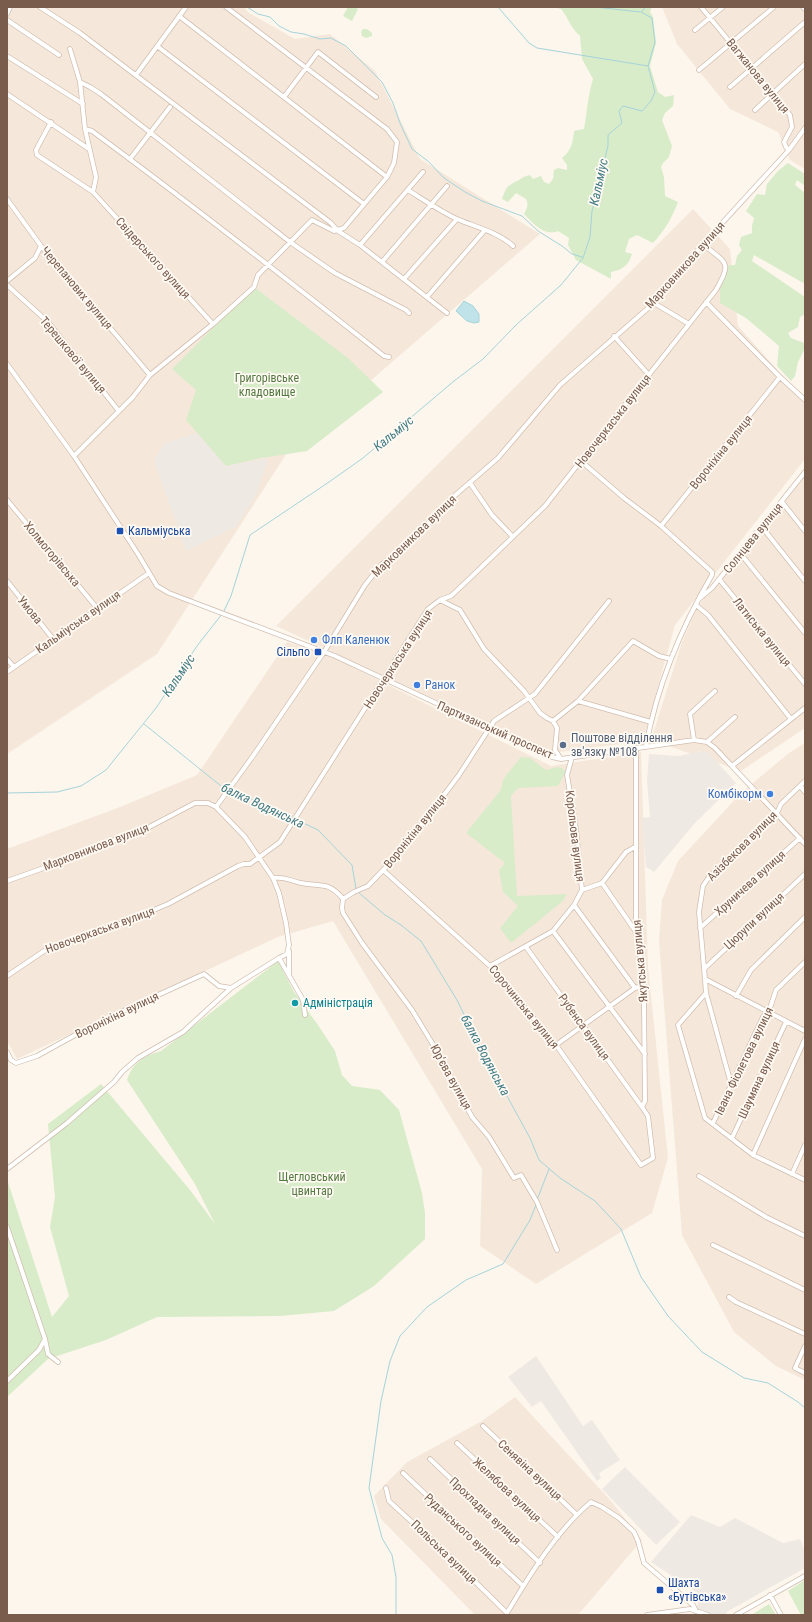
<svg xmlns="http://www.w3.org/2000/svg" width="812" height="1622" viewBox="0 0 812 1622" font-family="'Roboto Condensed',sans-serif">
<rect width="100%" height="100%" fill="#fdf6ec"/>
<path fill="#f5e8da" d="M7,7H244L249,13L295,39L330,34L375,71L420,159L540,234L287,453L157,654L7,754Z
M662,7H805V169L790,160L778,132L730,109L677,44Z
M693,209L730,249L738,326L805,401V459L675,625L643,741L552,753L276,626Z
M805,469V728L741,771L651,740L682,642L698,606Z
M287,642L332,657L551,766L641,752L648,967L668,1158L652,1213L536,1284L480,1246L482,1169L333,921L278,937L17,1059L7,1041V849L120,807L197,775Z
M805,743V1380L776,1366L734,1332L682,1235L659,941L662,900L678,861L742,792L789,753Z
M515,1397L611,1501L642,1540L578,1615H475L381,1519L374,1496L407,1462L482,1421Z"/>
<path fill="#efe9e4" d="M197,433L226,466L268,458L257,494L236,527L186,551L154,460L165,443Z
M703,751L709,753L736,783L695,823L654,872L646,867L642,818L650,817L647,781L649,754L678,756Z
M536,1356L583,1426L592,1420L620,1460L599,1473L601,1478L597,1481L541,1401L532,1407L508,1377Z
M625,1467L680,1522L656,1545L602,1489Z
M691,1515L720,1527L735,1518L783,1543L800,1539L805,1551V1568L728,1611L725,1615H692L702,1596L651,1562Z"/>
<path fill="#d8ecc9" d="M348,7H354L358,9L352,21L343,16Z
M552,7H652L650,12L653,17L656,43L650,66L658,92L665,97L674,95L673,106L665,113L662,120L672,146L669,157L663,163L661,167L664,177L665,196L678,202C672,218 665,230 653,243L637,235L629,239L625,252L632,254C629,265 622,270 611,272V279L576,260L568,245L569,238L558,231C544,237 533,223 524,214C527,208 529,205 526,199L516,193L508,202L502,199C506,188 506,187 515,182C522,179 521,177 530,175L533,179L541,176L544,182L549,184L553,179L554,170L558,168L567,170V165L562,158C571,151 573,143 574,131L584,129C587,112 588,95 593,79L582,59L580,36C569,26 570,20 561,9Z
M363,29H367L372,33V36L366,38L362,36L361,32Z
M788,163L805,174V186L797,180L795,185L805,193V284L754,255L752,261L805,297V314L800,317L798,327L788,333L791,338L804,343V350L798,362L795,376L791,381L777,366L779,346L746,318L720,303V289L729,265H735L737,256L742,250L739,245L741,237L752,233V226L754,218L746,211L757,194L765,195L767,184L778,171Z
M254,287L348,358L383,392L307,451L261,458L226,466L186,420L196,390L172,369Z
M521,757L530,758L546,770C553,769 560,764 565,771V773L558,786L518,788L511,796L517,896L567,894L563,901L511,943L500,928L518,906L503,892L499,870L505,863L466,833L500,791L504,778Z
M278,961L294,992L318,1025L335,1051L342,1075L352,1086L380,1090L399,1110L422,1193L425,1213V1239L374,1286L334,1311L280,1316L157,1317L106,1340L48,1359L7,1397V1179L52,1317L69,1296L50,1227L55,1197L48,1124L101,1084L190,1190L215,1224L195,1184L127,1080C133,1062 144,1056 161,1051Z
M805,1580V1615H801L788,1591Z
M769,1604L776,1615H751Z"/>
<path fill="#bfe3e8" stroke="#a5d3da" d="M464,301L473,306L479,314V322L474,323L467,321L456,311Z"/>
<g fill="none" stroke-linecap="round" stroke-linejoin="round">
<path stroke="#a5d3da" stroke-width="1" d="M247,7L258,14L270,17L279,26L291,32L304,34L320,39L331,38L346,46L382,82L393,103L400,123L412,149L429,162L444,178L465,192L482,201L522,216L538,231L562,246L572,254L582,257
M498,7L529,43L537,48L648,66
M595,7L640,12
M224,611L231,596L250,535L329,482L363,458L454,381L483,359L516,325L561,285L578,264L583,258L590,237L592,211L608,146V135L622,123L619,111L623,106L642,111L651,101L655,92L648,66L655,42L652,18L641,12L646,7
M144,724L226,790
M231,791L277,809L294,818
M7,793L57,792L81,786L106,770L156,708L197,646L222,614
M297,820L318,830L352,865L356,889
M358,892L385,915L401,925L421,941L457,1000L479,1045L530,1138L539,1160L560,1178L595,1201L621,1229L641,1277L668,1316L702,1352L744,1378L768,1383L798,1402L805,1408
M537,1200L549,1169
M396,1615V1577L392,1555L382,1538L369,1488L381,1401L390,1361L400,1336L427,1307L466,1280L503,1264L530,1220L536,1205"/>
<defs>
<path id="minor" d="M40,7L80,33L331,223L338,231L360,245L447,313
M701,7L790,115L792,127L784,142L786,147L789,150
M803,7L805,9
M7,14L10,7
M179,16L387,177
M7,20L59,55
M695,30L723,7
M157,46L364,204
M70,49L80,82L85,129L96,177L93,192
M7,56L83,104
M699,70L774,7
M136,75L186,7
M80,82L90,87L101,94L290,242L335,273L406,310L409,313
M730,87L805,22
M7,94L89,149
M284,97L318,52L376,97
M755,110L805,64
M51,122L36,150L37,155L93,192L213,324
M85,129L92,131C191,204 288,280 384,356L389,357
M130,159L170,107
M408,190C424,200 440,211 457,219C473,226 500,233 513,246
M7,199L41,246L150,375
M360,245L423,172
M382,262L447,186
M404,279L457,219
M7,281L35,258L41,246
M7,285L48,322L118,410
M427,297L485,230
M706,302L780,377L805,400
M654,303L689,324
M614,336L649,375
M7,364L74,456L138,554L157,586L169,593L335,656L552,757L561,759L694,740L707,742L715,748L805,844
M74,456L133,397L150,375L213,324L254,287L258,275L312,220L334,231L344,228L387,177L394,163L397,142L387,129L226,7
M582,462L624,498L661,526L712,572V575C681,628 657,686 646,746
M470,483L492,515L513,537
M7,500L97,608
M782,502L805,531
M661,526L780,377
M762,527L805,581
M740,553L805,633
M719,579L805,684
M7,581L53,639
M699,599L712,588L805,472
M440,600L460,610L484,649L524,691L540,713L547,718L553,721L557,728L555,750L561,759
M696,605L708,615L791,719
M7,659L14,667
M7,672L149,573
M578,701L651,722
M553,721L578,701L633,641L659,656L671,659
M694,740L690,714L715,691
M707,742L735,717
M732,766L805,708
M800,786L805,792
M216,807L245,837L273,878L279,893L286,923L289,945L287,954L279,958L303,1000L305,1015
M383,870L490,966L556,1045L641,1165L653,1158L648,1116L642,1107L645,1101L644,1003L643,972L636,932V748
M273,878C285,876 290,881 301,883C320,887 329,881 343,899L354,892L368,886L404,848L459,775L494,721L535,694L609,601
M7,881L72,858L111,841L136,834L195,803H208L216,807L253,756L324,652L365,585L381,565L412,541L452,498L498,458L560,385L654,303L703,244L789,150L805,128
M602,883L636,932
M582,890L602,883L626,852L635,847
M343,899L342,908L343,913L362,943L412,1010L440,1056L472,1117L489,1137L514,1178L521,1175L537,1202L557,1250
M574,905L635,988
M700,928L800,838
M553,931L645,1054
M526,947L642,1107
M490,966L553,931L574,905L582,890L576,829L567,775L572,757
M704,969L805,874
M289,975V951
M7,976L47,949L101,932L168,904L238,866L244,864H250L280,842L428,609L440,600L451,596L468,580L545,506L716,290C733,261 726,264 703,244
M705,979L805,1031
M706,993L678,1025L705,1118L753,1155L805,1180
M736,996L751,970L805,917
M556,1045L635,988L643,986
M7,1052L11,1060L16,1063L37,1056L77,1034L121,1012L204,974L219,986L231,988
M731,1084L706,993L705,979L699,912L703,886L709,877L777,813L781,804L805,781
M713,1123L763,1017L770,1008L776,990L805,962
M732,1138L786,1022
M753,1155L805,1039
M7,1169L67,1123L114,1082L122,1072L138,1058L183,1032L231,988L279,958
M792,1174L805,1145
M699,1176L766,1217L805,1236
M7,1227L45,1339L48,1354L58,1362
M713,1245L805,1290
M729,1297L736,1302L805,1334
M805,1346L795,1368L805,1373
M7,1381L39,1350L45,1339
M483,1426L576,1514
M457,1443L558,1537
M430,1459L540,1563
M403,1473L523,1586
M386,1488L389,1501L449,1556L507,1613C529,1576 557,1530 591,1502L602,1507L619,1518L634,1532L638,1541L644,1563L693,1605L696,1611
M770,1595L781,1615
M647,1615L690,1609L708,1615
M736,1615L805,1576"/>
</defs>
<use href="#minor" stroke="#d1beb0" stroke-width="5.5"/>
<use href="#minor" stroke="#fff" stroke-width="4"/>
</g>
<g fill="#1a4fb4" stroke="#fffaf3" stroke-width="1.5">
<rect x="116" y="527" width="8" height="8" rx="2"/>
<rect x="314" y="648" width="8" height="8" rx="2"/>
<rect x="656" y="1586" width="8" height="8" rx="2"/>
</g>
<g fill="#3f7fe0" stroke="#fffaf3" stroke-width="1.5">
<circle cx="314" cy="640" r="4"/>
<circle cx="417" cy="685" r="4"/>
<circle cx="770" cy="794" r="4"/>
</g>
<circle fill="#5c6f8a" stroke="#fffaf3" stroke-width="1.5" cx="563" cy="745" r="4"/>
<circle fill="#0f9aa8" stroke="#fffaf3" stroke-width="1.5" cx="295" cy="1003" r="4"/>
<g text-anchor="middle" stroke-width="3.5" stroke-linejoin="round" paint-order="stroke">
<g font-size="12" fill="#7a5c4d" stroke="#fffaf3">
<text transform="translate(758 76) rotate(51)" y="4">Вагжанова вулиця</text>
<text transform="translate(153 258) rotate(48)" y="4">Свiдерського вулиця</text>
<text transform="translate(685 265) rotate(-48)" y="4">Марковникова вулиця</text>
<text transform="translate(77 288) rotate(50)" y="4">Черепанових вулиця</text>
<text transform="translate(73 355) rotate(50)" y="4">Терешкової вулиця</text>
<text transform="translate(613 421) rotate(-52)" y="4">Новочеркаська вулиця</text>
<text transform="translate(721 452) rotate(-51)" y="4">Вороніхіна вулиця</text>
<text transform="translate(414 536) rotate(-44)" y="4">Марковникова вулиця</text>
<text transform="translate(753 538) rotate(-51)" y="4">Солнцева вулиця</text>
<text transform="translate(52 554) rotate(50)" y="4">Холмогорівська</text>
<text transform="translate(30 610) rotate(51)" y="4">Умова</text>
<text transform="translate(78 622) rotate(-35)" y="4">Кальміуська вулиця</text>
<text transform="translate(762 632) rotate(51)" y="4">Латиська вулиця</text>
<text transform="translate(398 659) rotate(-57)" y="4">Новочеркаська вулиця</text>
<text transform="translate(495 730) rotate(24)" y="4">Партизанський проспект</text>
<text transform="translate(415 831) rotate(-51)" y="4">Вороніхіна вулиця</text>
<text transform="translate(575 836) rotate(83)" y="4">Корольова вулиця</text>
<text transform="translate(742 846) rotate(-45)" y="4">Азізбекова вулиця</text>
<text transform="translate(96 847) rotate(-21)" y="4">Марковникова вулиця</text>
<text transform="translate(750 883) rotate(-42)" y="4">Хруничева вулиця</text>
<text transform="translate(754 921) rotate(-43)" y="4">Цюрупи вулиця</text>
<text transform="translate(100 930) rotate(-20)" y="4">Новочеркаська вулиця</text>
<text transform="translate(640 961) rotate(-95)" y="4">Якутська вулиця</text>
<text transform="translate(524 1007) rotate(51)" y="4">Сорочинська вулиця</text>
<text transform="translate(117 1015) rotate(-26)" y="4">Вороніхіна вулиця</text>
<text transform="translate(584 1027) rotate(54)" y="4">Рубенса вулиця</text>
<text transform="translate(744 1061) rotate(-64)" y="4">Івана Фіолетова вулиця</text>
<text transform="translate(451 1077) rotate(61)" y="4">Юр’єва вулиця</text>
<text transform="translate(759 1080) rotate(-65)" y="4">Шаумяна вулиця</text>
<text transform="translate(530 1470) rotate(43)" y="4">Сенявіна вулиця</text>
<text transform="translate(507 1490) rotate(43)" y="4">Желябова вулиця</text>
<text transform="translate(485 1511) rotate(43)" y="4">Прохладна вулиця</text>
<text transform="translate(463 1530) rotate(43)" y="4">Руданського вулиця</text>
<text transform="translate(444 1552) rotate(44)" y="4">Польська вулиця</text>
</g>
<g font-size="12" fill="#537a41" stroke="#fffaf3">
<text x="267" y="382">Григорівське<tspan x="267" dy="14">кладовище</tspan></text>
<text x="312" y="1181">Щегловський<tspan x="312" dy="14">цвинтар</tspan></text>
</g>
<g font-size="12" fill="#164399" stroke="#fffaf3" text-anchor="start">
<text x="128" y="535">Кальміуська</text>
<text x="310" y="656" text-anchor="end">Сільпо</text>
<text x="668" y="1587">Шахта<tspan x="668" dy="14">«Бутівська»</tspan></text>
</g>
<g font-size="12" fill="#366cbe" stroke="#fffaf3" text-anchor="start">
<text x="322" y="644">Флп Каленюк</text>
<text x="425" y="689">Ранок</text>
<text x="762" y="798" text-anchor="end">Комбікорм</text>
</g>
<g font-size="12" fill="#4e5e75" stroke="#fffaf3" text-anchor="start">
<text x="571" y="742">Поштове відділення<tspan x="571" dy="14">зв'язку №108</tspan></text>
</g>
<g font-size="12" fill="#0d838f" stroke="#fffaf3" text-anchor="start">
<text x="303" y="1007">Адміністрація</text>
</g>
<g font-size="13" font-style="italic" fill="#437c86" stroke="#fffaf3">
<text transform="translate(598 182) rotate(-78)" y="5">Кальміус</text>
<text transform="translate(393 433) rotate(-39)" y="5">Кальміус</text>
<text transform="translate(178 675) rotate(-56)" y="5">Кальміус</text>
<text transform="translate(263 805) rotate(25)" y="5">балка Водянська</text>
<text transform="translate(486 1055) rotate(62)" y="5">балка Водянська</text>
</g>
</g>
<rect width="812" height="1622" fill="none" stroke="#7a5c4d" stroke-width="16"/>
</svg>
